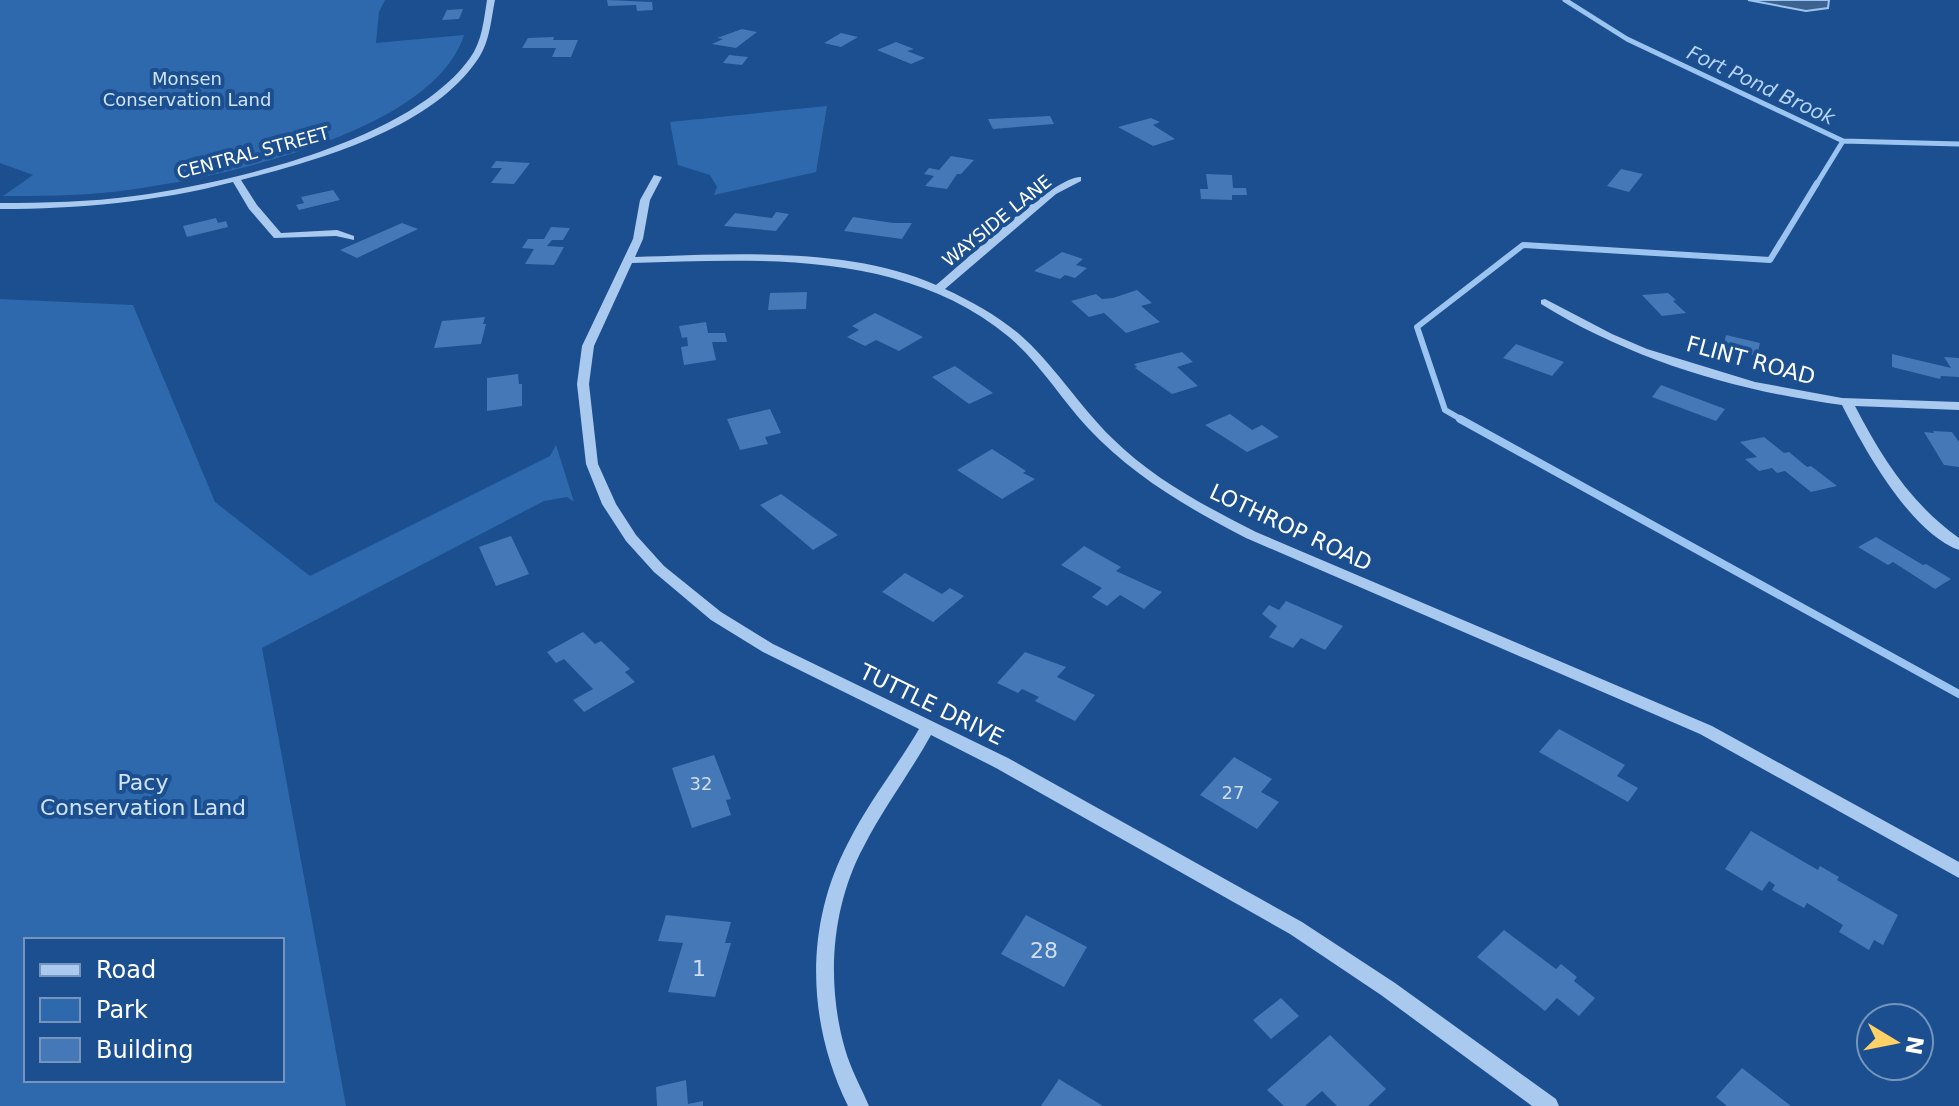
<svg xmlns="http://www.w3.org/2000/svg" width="1959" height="1106" viewBox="0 0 1959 1106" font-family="'DejaVu Sans',sans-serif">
<rect width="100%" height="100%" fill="#1b4f8f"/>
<path fill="#2e69ad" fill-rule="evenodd" d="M0,0H385L379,12L376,43L464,35C432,136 206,181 112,192C76,196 39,196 3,196L33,175L0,163Z
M827,106L816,172L714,195L717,187L710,175L678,165L670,122Z
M0,299L133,305L215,502L310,576L550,456L556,445L574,502L567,497L544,501L262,648L346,1106H0ZM282,940V1080H26V940Z"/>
<path fill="#3c6290" stroke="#9cc4f0" stroke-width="2" d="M1748,0H1829L1828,8L1806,11Z"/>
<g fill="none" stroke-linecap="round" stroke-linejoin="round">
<path stroke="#9cc4f0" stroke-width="5" d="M1565,0L1627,39L1843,141L1959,144
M1816,185L1843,141"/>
<path stroke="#9cc4f0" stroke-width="6" d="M1464,421L1445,410L1417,327L1523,245L1770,260L1817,183"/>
<path stroke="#9cc4f0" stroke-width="8" d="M1460,419L1959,694"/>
</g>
<path fill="#4478b7" d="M607,0L652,2L653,10L637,11L636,5L608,6Z
M463,9L459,19L442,20L447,10Z
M742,29L757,32L736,48L712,44L723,39L717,38Z
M841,33L858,37L841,47L824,43Z
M554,37L553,40H578L571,57H552L556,48H522L528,38Z
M896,42L914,49L907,51L925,58L911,64L877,50Z
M729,55L748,57L742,65L723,63Z
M1050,116L1054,124L993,129L988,119Z
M1151,118L1160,122L1153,125L1175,139L1153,146L1118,127Z
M951,156L974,160L961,174H957L947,189L925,186L934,176L924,174L929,168L939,170Z
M496,161L530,163L514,184L491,183L502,168H491Z
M1621,169L1643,174L1629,192L1607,186Z
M1206,174L1232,175L1233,188H1246L1247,195H1232V200L1201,199L1200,189H1208Z
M333,190L340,200L299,210L296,205L304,203L301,197Z
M776,212L789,214L776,231L724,226L735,213L772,218Z
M853,217L893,223H912L902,239L844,231Z
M216,218L218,223L226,221L228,227L187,237L183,226Z
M402,223L418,229L357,258L340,250Z
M551,227L570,228L563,240H552L547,246L564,247L554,265L525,264L534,249L522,248L528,239H544Z
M1062,252L1083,259L1076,265L1087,268L1075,278L1065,275L1060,279L1034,271Z
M1137,290L1152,303L1141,306L1160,322L1126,333L1104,313L1089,317L1071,301L1096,294L1102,299L1113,298Z
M807,292L806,309L768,310L770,293Z
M1668,293L1676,300L1673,301L1686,313L1662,316L1642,295Z
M875,313L923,337L899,351L876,340L865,346L847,337L859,330L852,326Z
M485,317L483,324H486L481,344L434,348L442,321Z
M706,322L708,333H725L727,342H712L716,360L684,365L681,347L688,346L687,337L682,338L679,326Z
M1726,335L1760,343L1757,356L1723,348Z
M1516,344L1564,362L1552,376L1503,358Z
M1182,352L1193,362L1177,367L1198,386L1172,394L1135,368L1137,367L1134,364Z
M1892,354L1951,368L1944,357L1959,358V377L1941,376L1940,379L1892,367Z
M955,366L993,393L969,404L932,377Z
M518,374L519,384H522V406L487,411V378Z
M1661,385L1725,409L1716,421L1652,397Z
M770,409L781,433L765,437L768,444L740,450L727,419Z
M1230,414L1252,430L1262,425L1279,437L1247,452L1205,425Z
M1933,431L1952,432L1959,442V467L1944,465L1924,432L1934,433Z
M1764,437L1784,453L1789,452L1807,467L1811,466L1837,486L1811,492L1785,471L1777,473L1772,468L1759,471L1745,459L1757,457L1740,442Z
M992,449L1026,471L1023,473L1035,479L1002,499L957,470Z
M781,494L838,535L813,550L760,505Z
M511,536L529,574L496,586L479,547Z
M1876,537L1923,565L1926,564L1951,579L1935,589L1893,562L1888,565L1858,547Z
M1084,546L1121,567L1116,571L1162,592L1144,609L1120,595L1107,606L1092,597L1102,588L1061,565Z
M905,573L942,594L950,588L964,596L933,622L882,592Z
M1286,601L1343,626L1325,650L1301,638L1293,648L1269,637L1277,626L1262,614L1269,605L1279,610Z
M583,632L595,644L601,641L630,669L625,672L635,682L584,712L573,700L593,689L564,659L556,663L547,652Z
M1025,652L1066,667L1057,677L1095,695L1075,721L1035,701L1039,697L1022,689L1018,693L997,683Z
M1559,729L1625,765L1617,776L1638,788L1628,802L1539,752Z
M714,755L731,799L726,800L731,815L692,828L672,768Z
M1234,757L1272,779L1261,792L1279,802L1257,829L1200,795Z
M1751,831L1818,870L1820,866L1839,877L1837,880L1898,915L1883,945L1874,940L1869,950L1839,932L1843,925L1807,903L1804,908L1772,890L1775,885L1769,881L1762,891L1725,869Z
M666,915L731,922L725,943H731L715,997L668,992L683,943L658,941Z
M1026,915L1087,947L1064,987L1001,954Z
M1504,930L1556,969L1561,964L1577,977L1574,981L1595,998L1579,1016L1557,998L1545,1011L1477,957Z
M1281,998L1299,1016L1271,1039L1253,1020Z
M1330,1035L1386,1089L1368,1106H1337L1322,1091L1305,1106H1284L1267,1090Z
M1742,1068L1791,1106H1727L1716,1097Z
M1059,1079L1103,1106H1041Z
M686,1080L688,1104L703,1101V1106H657L656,1087Z"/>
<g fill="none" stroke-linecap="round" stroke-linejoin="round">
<path fill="#a9c9ee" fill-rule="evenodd" d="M487,0H495C491,19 490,42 478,59C431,129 319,160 241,180L257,205L281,233L337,230L354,236V240L336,236L274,238L249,209L233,182C156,202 79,209 0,209V203C45,203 90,202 134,196C230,183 411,141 470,58C482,42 484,19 487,0Z
M654,175L662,177L650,200L643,239L635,257C728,254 850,246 936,285C962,264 1054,176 1081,177V181L1056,194L945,289C971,301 996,315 1018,333C1054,364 1079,406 1112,438C1153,479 1205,506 1256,532L1712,726L1959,862V878L1700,734L1246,538C1188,508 1133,476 1088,428C1061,399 1040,363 1009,337C904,250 760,259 632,263L594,346L589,384L598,464L616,504L636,535L664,566L721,612L773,644L1008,758L1302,922L1395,983L1556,1099L1559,1106H1532L1381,995L1290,934L996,768L931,735C910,773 884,807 864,846C831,907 826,983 845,1049C851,1070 861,1087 869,1106H848C807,1023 804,926 848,843C868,803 896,768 919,729L763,652L711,620L654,572L626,541L602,504L586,464L577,384L582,346L633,239L640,200Z
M1545,299L1612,334L1647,349L1755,382L1842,398L1959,402V410L1855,406C1882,458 1911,504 1959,538V550C1911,533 1864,449 1842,405C1736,391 1632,360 1541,304V300Z"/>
</g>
<g text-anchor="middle" stroke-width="8" stroke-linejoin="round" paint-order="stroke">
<g font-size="18" fill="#cfe3fa" stroke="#1b4f8f">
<text x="187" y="85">Monsen<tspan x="187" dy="21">Conservation Land</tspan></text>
</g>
<g font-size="18" fill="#fff" stroke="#1b4f8f">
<text transform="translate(253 153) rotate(-15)" y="6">CENTRAL STREET</text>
<text transform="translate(997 221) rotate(-39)" y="6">WAYSIDE LANE</text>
</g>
<g font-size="18" fill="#d0dded">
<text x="701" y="790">32</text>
<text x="1233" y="799">27</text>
</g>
<g font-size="20" font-style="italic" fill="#b5d3f5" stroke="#1b4f8f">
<text transform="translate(1761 85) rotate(25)" y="7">Fort Pond Brook</text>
</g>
<g font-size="22" fill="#fff" stroke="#1b4f8f">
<text transform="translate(1751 360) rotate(15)" y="8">FLINT ROAD</text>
<text transform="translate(1291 527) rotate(25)" y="8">LOTHROP ROAD</text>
<text transform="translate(932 704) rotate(26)" y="8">TUTTLE DRIVE</text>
</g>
<g font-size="22" fill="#cfe3fa" stroke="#1b4f8f">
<text x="143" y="790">Pacy<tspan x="143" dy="25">Conservation Land</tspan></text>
</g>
<g font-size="22" fill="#d0dded">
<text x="1044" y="958">28</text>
<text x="699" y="976">1</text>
</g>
</g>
<rect x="24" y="938" width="260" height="144" fill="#1b4f8f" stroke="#7695bc" stroke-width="2"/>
<rect x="40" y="964" width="40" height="12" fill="#a9c9ee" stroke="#7695bc" stroke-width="2"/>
<text x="96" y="978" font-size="24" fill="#ffffff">Road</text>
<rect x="40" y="998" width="40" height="24" fill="#2e69ad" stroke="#7695bc" stroke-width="2"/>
<text x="96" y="1018" font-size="24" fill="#ffffff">Park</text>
<rect x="40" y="1038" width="40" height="24" fill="#4478b7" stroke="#7695bc" stroke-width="2"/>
<text x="96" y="1058" font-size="24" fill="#ffffff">Building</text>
<g transform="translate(1895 1042) rotate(100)"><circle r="38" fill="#1b4f8f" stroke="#7695bc" stroke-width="2"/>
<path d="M0-6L14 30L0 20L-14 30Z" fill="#ffd166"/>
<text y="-12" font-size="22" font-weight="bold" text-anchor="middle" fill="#ffffff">N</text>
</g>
</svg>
